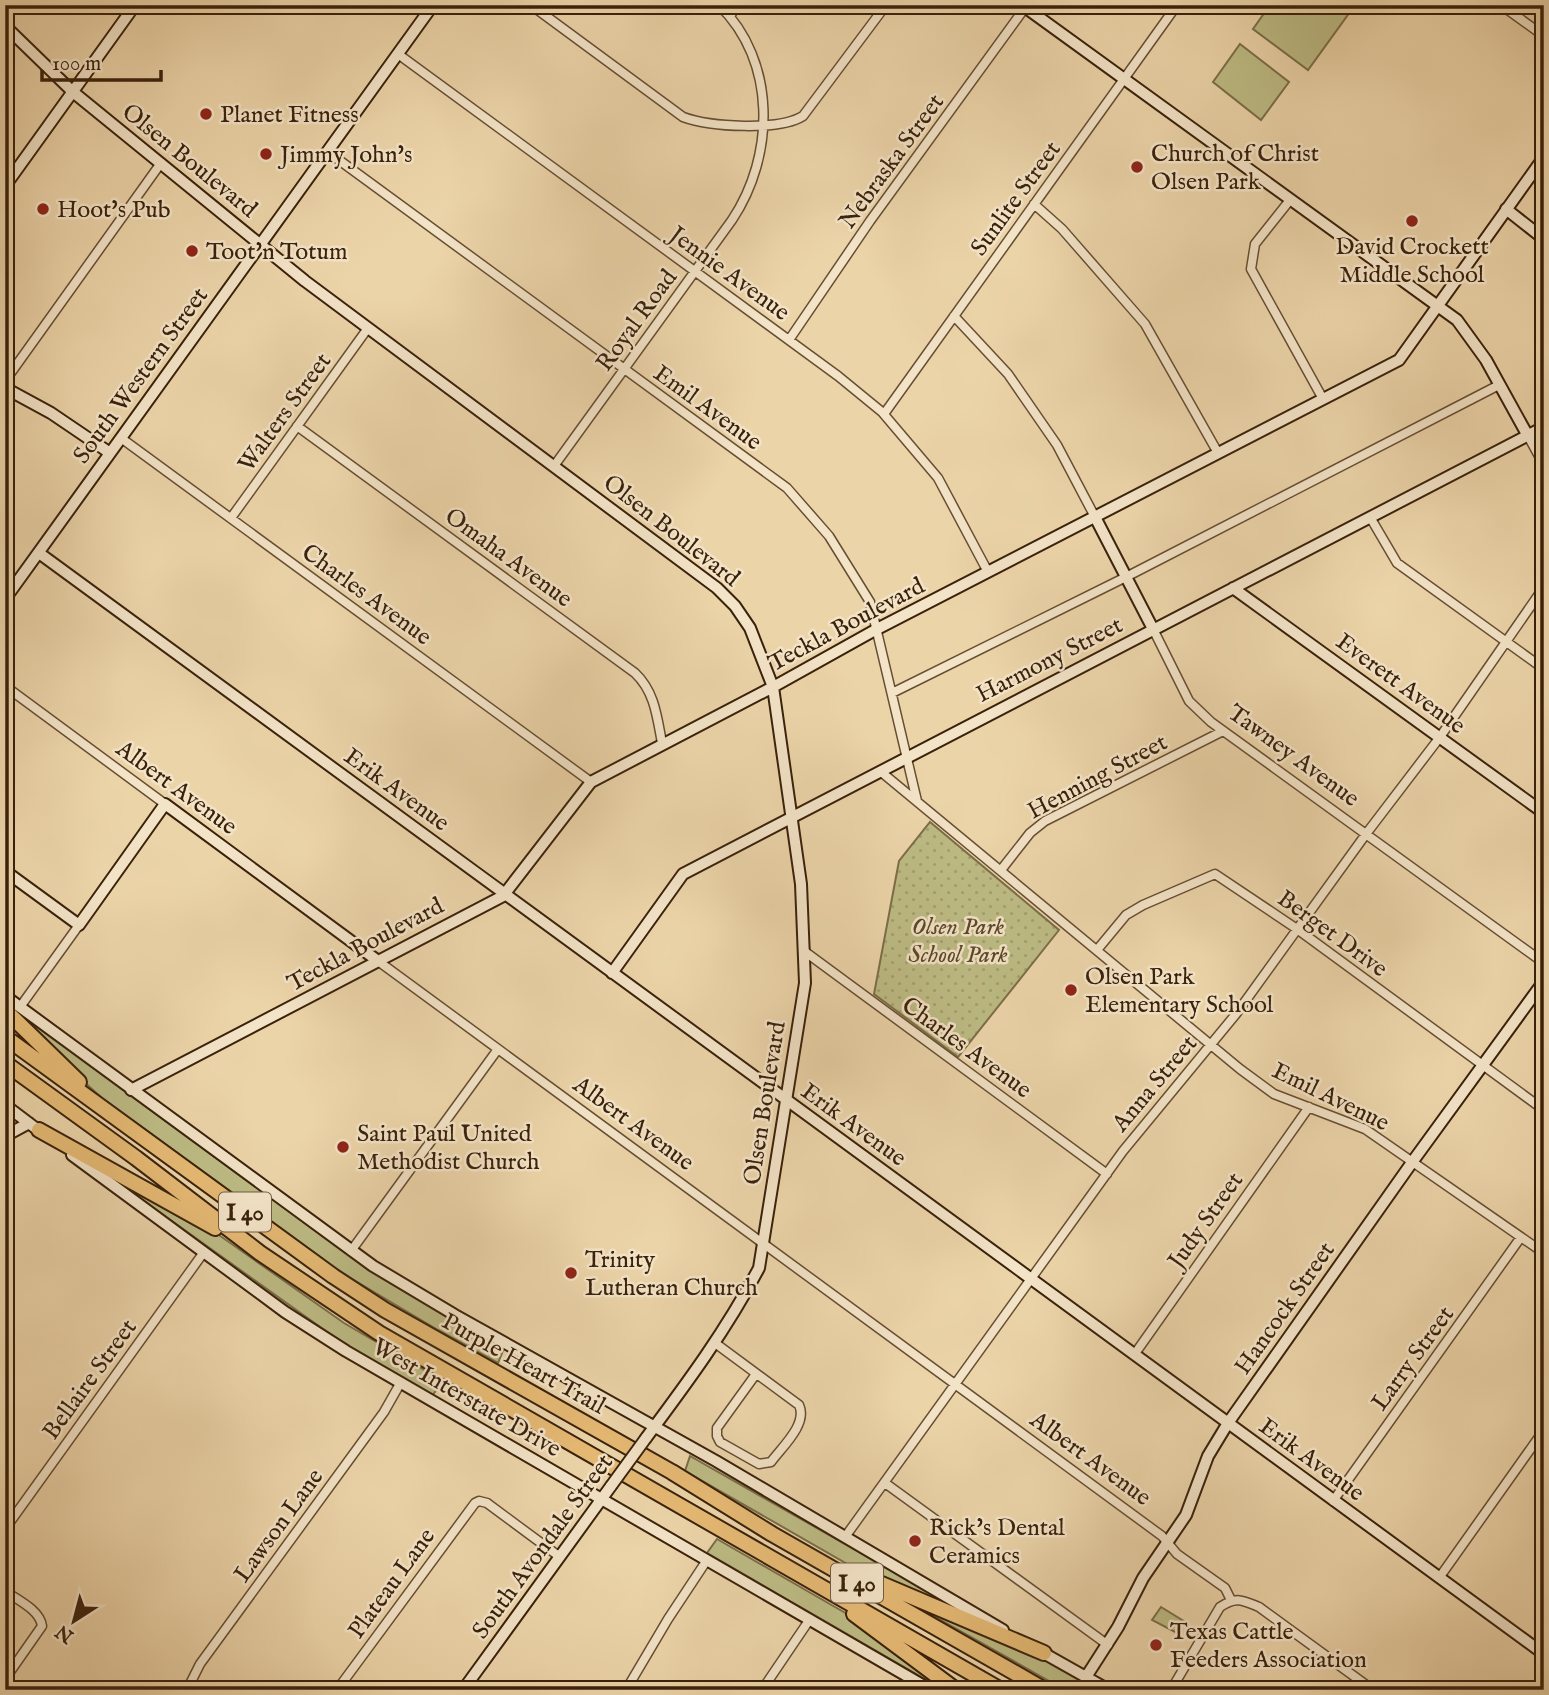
<svg xmlns="http://www.w3.org/2000/svg" width="1549" height="1695" viewBox="0 0 1549 1695" font-family="'IM FELL English',serif">
<defs>
<pattern id="park-dots" width="8" height="8" patternUnits="userSpaceOnUse" patternTransform="scale(1.75)"><rect width="8" height="8" fill="#bdbb84"/><path d="M2 2h.1M6 6h.1" fill="none" stroke="#a3a071" stroke-width="1.8" stroke-linecap="round"/></pattern>
</defs>
<rect width="100%" height="100%" fill="#ecd4a9"/>
<filter id="stains"><feTurbulence type="fractalNoise" baseFrequency=".00286" numOctaves="4"/><feColorMatrix values="0 0 0 0 .2 0 0 0 0 .09 0 0 0 0 .02 0 0 0 .5 -.17"/></filter>
<radialGradient id="worn" r=".72"><stop offset=".6" stop-color="#630" stop-opacity="0"/><stop offset="1" stop-color="#630" stop-opacity=".3"/></radialGradient>
<path fill="#bdbb84" stroke="#7b6e48" stroke-width="2" d="M1270,5H1355L1308,70L1253,29Z
M1240,44L1289,82L1261,120L1213,82Z
M7,1005L343,1251L504,1348L498,1363L438,1330L342,1273L102,1098L53,1054Z
M113,1179L216,1233L344,1323L443,1381L432,1396L344,1344Z
M690,1456L970,1615L863,1573L685,1471Z
M717,1539L861,1622L944,1690L707,1553Z
M926,1607L1035,1654L1098,1690H1065L923,1610Z
M1161,1607L1187,1623V1624L1181,1621L1177,1629L1179,1631L1177,1633L1152,1620Z"/>
<path fill="url(#park-dots)" stroke="#7b6e48" stroke-width="2" d="M930,822L1059,930L958,1057L874,994L899,861Z"/>
<g fill="none" stroke-linecap="round" stroke-linejoin="round">
<defs>
<path id="street" d="M531,5L683,117C710,127 779,131 803,116L886,5
M1501,5L1544,36
M730,16L737,5
M398,54L838,376L882,412L938,478L988,572
M328,152L787,488L829,536L870,602L917,801
M1290,200L1255,244L1251,269L1323,399
M1034,204L1062,229L1145,324L1218,453
M954,316L1008,374L1057,445L1095,517
M789,340L870,221L1027,5
M5,381L161,163
M884,414L1177,5
M297,426L635,673C655,692 657,717 662,743
M1528,436L1544,465
M121,438L591,782
M554,466L732,220C775,156 777,61 719,5
M1370,517L1397,563L1544,669
M231,518L368,328
M1153,629L1189,701L1211,722L1544,963
M5,686L165,804
M892,693L1126,577L1499,385
M880,771L1240,1069L1274,1094L1365,1129L1544,1253
M1001,870L1030,833L1045,821L1223,731
M1097,950L1126,915L1143,905L1215,874L1297,929L1544,1110
M804,951L1107,1174
M378,961L1162,1536L1177,1554L1225,1588L1231,1600
M20,1007L79,925
M351,1251L498,1049
M715,1343L799,1405C808,1424 782,1447 771,1462L759,1464L720,1442L717,1436V1428L756,1374
M1134,1355L1309,1107
M885,1483L1108,1645
M1333,1501L1521,1237
M5,1529L204,1252
M845,1537L1123,1151L1236,1014L1366,834L1440,737L1544,587
M1439,1578L1544,1430
M5,1591C18,1600 40,1610 42,1626L5,1679
M1537,1649L1544,1640
M187,1690L200,1664L384,1412L401,1382
M337,1690L475,1503L479,1501L487,1503L560,1557
M626,1690L668,1619L707,1560
M762,1690L810,1619
M903,1690L911,1678
M1171,1690L1220,1607C1236,1596 1242,1600 1259,1607L1373,1690"/>
<path id="secondary" d="M1022,5L1457,320L1486,360L1528,436
M5,26L73,92L305,281L717,588L735,606L750,628L773,687L801,884L805,983L759,1268C727,1329 687,1383 646,1438
M5,186L135,5
M1506,209L1544,239
M5,388L51,413L110,453
M1095,517L1153,629
M39,553L1544,1654
M1233,588L1544,813
M5,599L433,5
M5,871L79,925L165,804L378,961
M612,973L683,874L1544,427
M5,996L373,1266L455,1315L716,1461L1003,1630
M131,1090L503,896L591,782L773,687L877,629L1399,360L1544,157
M5,1105L42,1133
M5,1136L29,1123
M72,1155L285,1312L346,1351L931,1690
M1038,1650L1109,1690
M1086,1677L1118,1627L1143,1578L1186,1515L1208,1456L1228,1423L1413,1161L1544,981
M463,1690L611,1486"/>
<path id="highway" d="M5,1010L79,1082
M5,1037L333,1276L385,1310L672,1472L772,1534L1045,1690
M5,1063L136,1158L260,1253L379,1333L1001,1690
M39,1130L215,1228
M865,1577L1044,1653
M854,1614L956,1690"/>
</defs>
<use href="#street" stroke="#664e32" stroke-width="11"/>
<use href="#secondary" stroke="#39210b" stroke-width="14"/>
<use href="#highway" stroke="#39210b" stroke-width="18"/>
<use href="#street" stroke="#f3e3c7" stroke-width="8"/>
<use href="#secondary" stroke="#f3e3c7" stroke-width="10"/>
<use href="#highway" stroke="#e6ba74" stroke-width="14"/>
<defs>
<path id="secondary-bridge" d="M611,1486L646,1438"/>
</defs>
<use href="#secondary-bridge" stroke="#39210b" stroke-width="14" stroke-linecap="butt"/>
<use href="#secondary-bridge" stroke="#f3e3c7" stroke-width="10"/>
</g>
<g fill="#8f2418" stroke="#f3e3c7" stroke-width="2.5">
<circle cx="206" cy="114" r="7"/>
<circle cx="266" cy="154" r="7"/>
<circle cx="1137" cy="167" r="7"/>
<circle cx="43" cy="209" r="7"/>
<circle cx="1412" cy="221" r="7"/>
<circle cx="192" cy="251" r="7"/>
<circle cx="1071" cy="990" r="7"/>
<circle cx="343" cy="1147" r="7"/>
<circle cx="571" cy="1273" r="7"/>
<circle cx="915" cy="1541" r="7"/>
<circle cx="1156" cy="1645" r="7"/>
</g>
<g text-anchor="middle" stroke-width="5" stroke-linejoin="round" paint-order="stroke">
<g fill="#f3e3c7" stroke="#715b43" stroke-width="2">
<rect x="219" y="1192.5" width="52" height="39" rx="5"/>
<rect x="831" y="1563.5" width="52" height="39" rx="5"/>
</g>
<g font-size="23" font-weight="bold" fill="#39210b">
<text x="245" y="1220">I 40</text>
<text x="857" y="1591">I 40</text>
</g>
<g font-size="24" fill="#39210b" stroke="#f3e3c7" text-anchor="start">
<text x="220" y="122">Planet Fitness</text>
<text x="1151" y="161">Church of Christ<tspan x="1151" dy="28">Olsen Park</tspan></text>
<text x="280" y="162">Jimmy John's</text>
<text x="57" y="217">Hoot's Pub</text>
<text x="1412" y="254" text-anchor="middle">David Crockett<tspan x="1412" dy="28">Middle School</tspan></text>
<text x="206" y="259">Toot'n Totum</text>
<text x="1085" y="984">Olsen Park<tspan x="1085" dy="28">Elementary School</tspan></text>
<text x="357" y="1141">Saint Paul United<tspan x="357" dy="28">Methodist Church</tspan></text>
<text x="585" y="1267">Trinity<tspan x="585" dy="28">Lutheran Church</tspan></text>
<text x="929" y="1535">Rick's Dental<tspan x="929" dy="28">Ceramics</tspan></text>
<text x="1170" y="1639">Texas Cattle<tspan x="1170" dy="28">Feeders Association</tspan></text>
</g>
<g font-size="24" fill="#39210b" stroke="#f3e3c7">
<text transform="translate(190 160) rotate(39)" y="8">Olsen Boulevard</text>
<text transform="translate(891 161) rotate(-54)" y="8">Nebraska Street</text>
<text transform="translate(1015 198) rotate(-54)" y="8">Sunlite Street</text>
<text transform="translate(730 273) rotate(36)" y="8">Jennie Avenue</text>
<text transform="translate(636 320) rotate(-54)" y="8">Royal Road</text>
<text transform="translate(140 375) rotate(-54)" y="8">South Western Street</text>
<text transform="translate(708 407) rotate(36)" y="8">Emil Avenue</text>
<text transform="translate(284 412) rotate(-54)" y="8">Walters Street</text>
<text transform="translate(672 530) rotate(38)" y="8">Olsen Boulevard</text>
<text transform="translate(509 557) rotate(36)" y="8">Omaha Avenue</text>
<text transform="translate(367 594) rotate(36)" y="8">Charles Avenue</text>
<text transform="translate(846 624) rotate(-28)" y="8">Teckla Boulevard</text>
<text transform="translate(1049 659) rotate(-27)" y="8">Harmony Street</text>
<text transform="translate(1401 683) rotate(36)" y="8">Everett Avenue</text>
<text transform="translate(1294 755) rotate(36)" y="8">Tawney Avenue</text>
<text transform="translate(1097 776) rotate(-28)" y="8">Henning Street</text>
<text transform="translate(177 787) rotate(36)" y="8">Albert Avenue</text>
<text transform="translate(397 789) rotate(36)" y="8">Erik Avenue</text>
<text transform="translate(1333 933) rotate(36)" y="8">Berget Drive</text>
<text transform="translate(365 944) rotate(-28)" y="8">Teckla Boulevard</text>
<text transform="translate(967 1047) rotate(36)" y="8">Charles Avenue</text>
<text transform="translate(1154 1083) rotate(-50)" y="8">Anna Street</text>
<text transform="translate(1331 1096) rotate(26)" y="8">Emil Avenue</text>
<text transform="translate(764 1103) rotate(-81)" y="8">Olsen Boulevard</text>
<text transform="translate(634 1123) rotate(36)" y="8">Albert Avenue</text>
<text transform="translate(854 1124) rotate(36)" y="8">Erik Avenue</text>
<text transform="translate(1205 1220) rotate(-55)" y="8">Judy Street</text>
<text transform="translate(1284 1308) rotate(-55)" y="8">Hancock Street</text>
<text transform="translate(1412 1358) rotate(-54)" y="8">Larry Street</text>
<text transform="translate(524 1363) rotate(29)" y="8">Purple Heart Trail</text>
<text transform="translate(89 1379) rotate(-54)" y="8">Bellaire Street</text>
<text transform="translate(467 1397) rotate(30)" y="8">West Interstate Drive</text>
<text transform="translate(1091 1458) rotate(36)" y="8">Albert Avenue</text>
<text transform="translate(1312 1459) rotate(36)" y="8">Erik Avenue</text>
<text transform="translate(278 1525) rotate(-54)" y="8">Lawson Lane</text>
<text transform="translate(542 1546) rotate(-54)" y="8">South Avondale Street</text>
<text transform="translate(391 1583) rotate(-54)" y="8">Plateau Lane</text>
</g>
<g font-size="24" font-style="italic" fill="#5a4829" stroke="#f3e3c7">
<text x="958" y="934">Olsen Park<tspan x="958" dy="28">School Park</tspan></text>
</g>
</g>
<rect width="1549" height="1695" fill="none" stroke="#ecd4a9" stroke-width="28"/>
<rect x="7" y="7" width="1535" height="1681" fill="none" stroke="#39210b" stroke-width="3.5"/>
<rect x="14" y="14" width="1521" height="1667" fill="none" stroke="#39210b" stroke-width="2"/>
<g transform="translate(74 1621) rotate(216)" stroke="#f3e3c7" stroke-width="5" paint-order="stroke">
<path d="M0-5L12 26L0 18L-12 26Z" fill="#39210b"/>
<text y="-10" font-size="19" font-weight="bold" text-anchor="middle" fill="#39210b">N</text>
</g>
<path d="M42 70v10h119v-10" fill="none" stroke="#39210b" stroke-width="3.5"/>
<text x="52" y="70" font-size="21" fill="#39210b" stroke="#f3e3c7" stroke-width="5" paint-order="stroke">100 m</text>
<rect width="100%" height="100%" filter="url(#stains)"/>
<rect width="100%" height="100%" fill="url(#worn)"/>
</svg>
